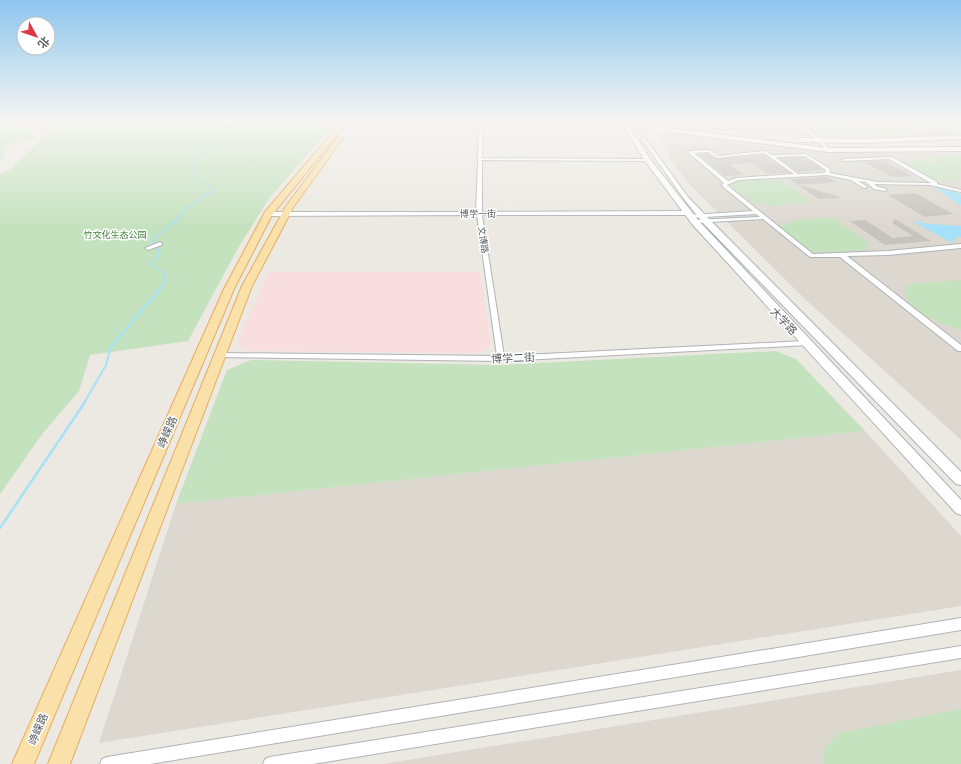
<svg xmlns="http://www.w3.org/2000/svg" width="961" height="764" viewBox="0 0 961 764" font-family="Overpass,'Noto Sans SC',sans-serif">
<rect width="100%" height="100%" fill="#ece8e2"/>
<path fill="#dcd8d0" d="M648,120H959L961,121V134L882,138L789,136L702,129L655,123Z
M669,133L751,144L831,152L911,153L961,152V440L806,300L687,182L672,161L659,136Z
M865,431L961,536V606L99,743L176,504Z
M961,670V764H383Z"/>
<path fill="#f9dee0" d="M269,272H480L491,345L482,353L248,351L236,345Z"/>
<path fill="#c5e2bf" d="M0,120H10L9,122L31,128L34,138L5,146L4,156L0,161Z
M38,120H338L270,197L238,248L188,341L90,355L79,391L43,433L0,494V175L12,168L49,132L29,125Z
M810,120H851L862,133L817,130Z
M873,120H952L961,123V132L885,126L887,129L907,130L911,134L892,132L894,135L875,134L867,125H884Z
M961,154V173L942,167L935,160L927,156Z
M928,160L957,174L944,176L959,174L961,179L937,181L900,162Z
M773,178L776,181H781L813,202L769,206L766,204H756L730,185L739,181Z
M833,217L871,245H866L871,249L813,254L779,226H782L780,225L791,224L788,221Z
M961,280V330C938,322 909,314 904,288L911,284Z
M776,351L796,359L865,431L176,504L227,370L251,360L499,365Z
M961,709V764H824V749L839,733Z"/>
<path fill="#a5e2f9" d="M944,187L961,194V206L935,188Z
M912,221L930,224L961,226V237H956L954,242L948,241Z"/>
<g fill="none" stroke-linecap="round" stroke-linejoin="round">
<path stroke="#a5e2f9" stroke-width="1" d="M213,191L214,190L198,180L192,168L195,158L218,140L220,130L231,120"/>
<path stroke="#a5e2f9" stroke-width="1.5" d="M164,283V274L151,264L160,253L152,240L174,223L186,209L214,190"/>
<path stroke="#a5e2f9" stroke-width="2" d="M84,403L106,365L111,347L164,284V282"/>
<path stroke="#a5e2f9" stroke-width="2.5" d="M0,528L85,402"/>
</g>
<path fill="#c7c3be" d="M698,154H708L717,159L764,155L790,173H766L752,163L730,164L743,175L725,176Z
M779,158H805L824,170L798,172Z
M884,161L913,176L892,177L864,162Z
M827,177L837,182L798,185L789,179Z
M801,185L839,197V198L819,199L801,187Z
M915,193L953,214L925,217L888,195Z
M895,219L931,241L885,245L850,221L865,220L893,238L913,236L892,223Z"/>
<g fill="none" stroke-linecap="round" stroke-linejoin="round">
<defs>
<path id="street" d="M479,120H483L482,158L647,159L649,160L647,161L482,160V212L687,211L690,213L687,215H482L504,356L805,341L809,343L808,345L501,361L217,357L216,355L217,353H220L497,356L477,215L268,216L265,214L268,212H476L478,160L477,159L478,158Z
M799,120H803L809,129L830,149V151H828L807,131Z
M709,150L718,156L765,151L772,155L806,154L830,169V173L877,182L931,183L889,159L843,161L841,160L843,159L892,157L937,182V184L961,190V192L930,185L874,184L878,187L887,189V190L885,191L874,189L866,182L858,181L866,186V188H864L851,180L827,175L738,180L727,185L813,254L888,251L961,244V248L888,255L847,256L961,345V351H958L840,257H810L763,219L693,223L692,222L695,220L760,217L756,214L688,218L687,217L690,215L753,211L722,186V185L724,183L688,152L690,151ZM708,152L717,158L764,153L794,174L737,178L728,181L694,153ZM805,156L826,170L825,173L798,174L775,157Z
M160,242L162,243V245L148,250L145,248Z
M961,618V630L150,764H100L102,759L107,757Z
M961,646V658L313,764H263L265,759L270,757Z"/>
<path id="secondary" d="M591,120L622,122L620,120H626L628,123L829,148L961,147V151L829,152L630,127L650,159L698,220L961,500V515L956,513L692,224L645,161L624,126Z
M961,135V139L863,143L800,142L797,140L800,138L863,139Z
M641,138H645L688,197L710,220L961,472V485L956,484L704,224L684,199Z"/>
<path id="primary" d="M343,120H349L272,215L234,289L34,764H12L224,289L265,212Z
M338,137L343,138L294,206L252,286L70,764H48L242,286L286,206Z"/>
</defs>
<use href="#street" stroke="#afb3b6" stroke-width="2"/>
<use href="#secondary" stroke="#aeb3b6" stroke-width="2"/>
<use href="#primary" stroke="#e8ac5f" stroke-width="2"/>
<use href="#street" fill="#fff" fill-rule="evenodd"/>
<use href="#secondary" fill="#fff" fill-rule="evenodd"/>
<use href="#primary" fill="#fae0a9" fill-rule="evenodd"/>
</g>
<linearGradient id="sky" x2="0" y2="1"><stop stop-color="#8dc6ef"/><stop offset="0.53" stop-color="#f6f5f2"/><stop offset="1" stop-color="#f6f5f2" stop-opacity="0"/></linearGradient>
<rect width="961" height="227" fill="url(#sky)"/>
<g text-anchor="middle" stroke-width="3" stroke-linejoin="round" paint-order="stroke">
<g font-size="9" fill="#5a5f62" stroke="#fff">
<text x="478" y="217">博学一街</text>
<text transform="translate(483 240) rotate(82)" y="3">文博路</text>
</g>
<g font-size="9" fill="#42813a" stroke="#fff">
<text x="115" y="238">竹文化生态公园</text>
</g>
<g font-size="11" fill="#5a5f62" stroke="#fff">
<text transform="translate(784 321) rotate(47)" y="4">大学路</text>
<text transform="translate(513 358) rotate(-2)" y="4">博学二街</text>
<text transform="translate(167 432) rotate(-66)" y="4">峥嵘路</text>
<text transform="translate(38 729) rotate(-67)" y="4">峥嵘路</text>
</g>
</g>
<g transform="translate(36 36) rotate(130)"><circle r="19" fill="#ffffff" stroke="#bdbfc0"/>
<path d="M0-3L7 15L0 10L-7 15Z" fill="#dd3644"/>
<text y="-6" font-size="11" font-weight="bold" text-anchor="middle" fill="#5a5f62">北</text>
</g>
</svg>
